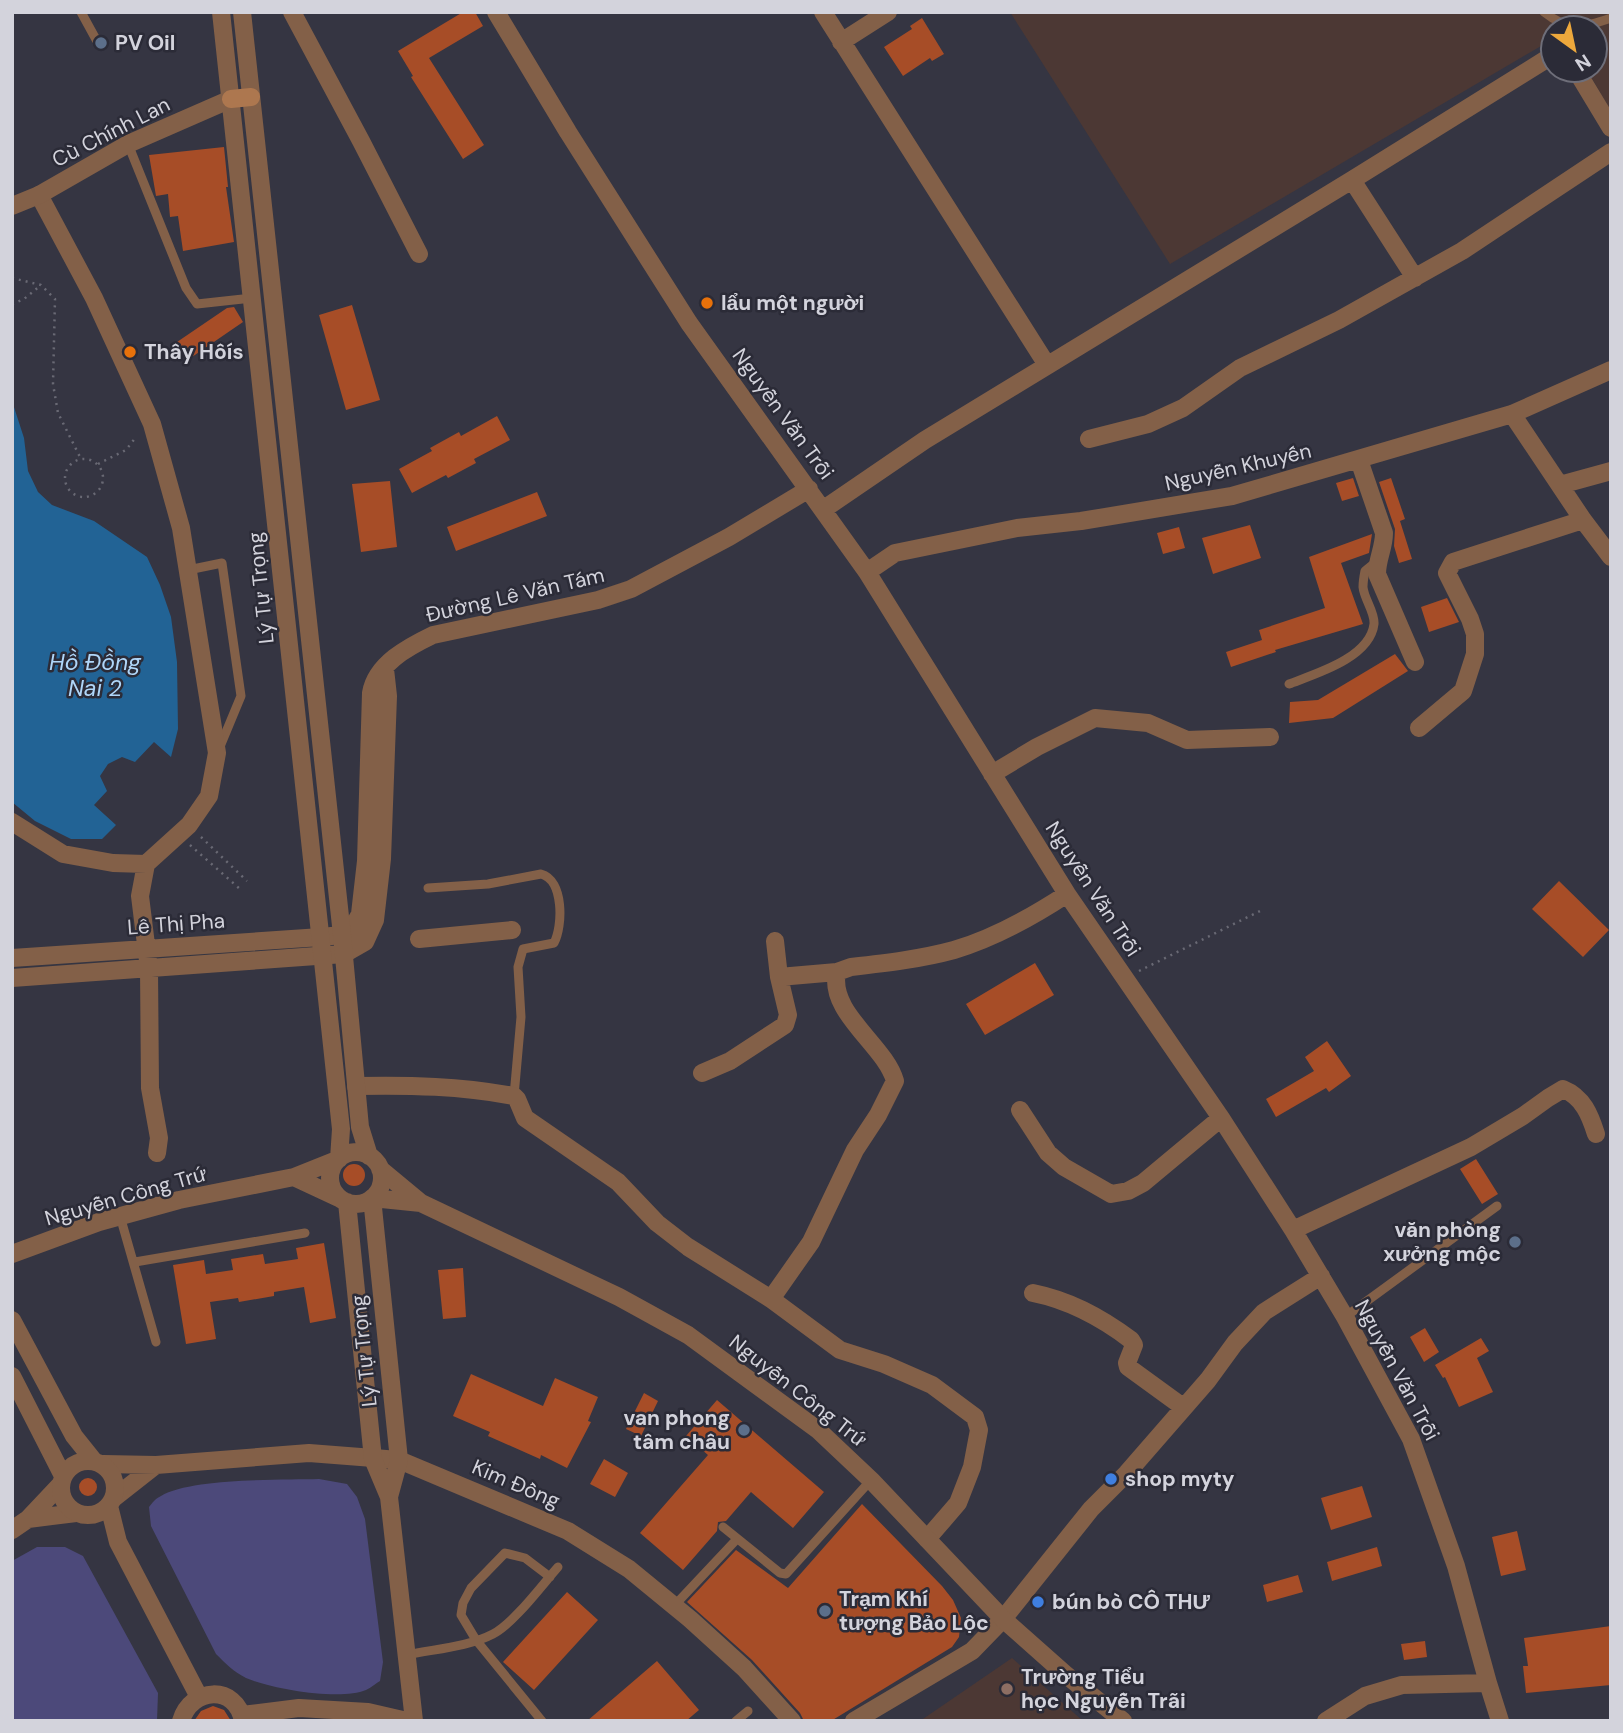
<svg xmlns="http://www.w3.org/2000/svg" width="1623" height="1733" viewBox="0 0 1623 1733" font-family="'DM Sans',sans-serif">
<rect width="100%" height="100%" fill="#353542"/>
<path fill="#4c3834" d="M1010,12H1611V111L1587,70H1595V28H1553V39L1170,264Z
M1012,1658L1083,1721H920Z"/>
<path fill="#4c497a" d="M319,1479L347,1484L357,1497L365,1519L383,1662L380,1681C376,1683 371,1688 366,1690C340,1701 272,1689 246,1678C234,1672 225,1663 216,1654L151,1526L149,1507C152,1503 156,1498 161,1496C190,1478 282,1480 319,1479Z
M37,1547H65L83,1556L158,1693L157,1721H12V1561Z"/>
<path fill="#226395" d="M12,401L24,438L28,471L38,492L52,505L94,521L147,557L160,585L171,617L177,662L178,729L171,757L154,742L135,762L122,757L108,764L100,776L107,791L94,805L116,825L102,839H71L35,821L12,802Z"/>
<path fill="#a74d27" d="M463,12H475L483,26L429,58L484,145L463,159L411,77L413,76L398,51Z
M922,18L944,54L932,61L930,58L903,76L884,47L912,29L910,26Z
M224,147L228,187H226L234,242L183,251L178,216L170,217L168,194L156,196L149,155Z
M352,305L380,400L346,410L319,315Z
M234,307L243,322L189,359L177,342L227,308Z
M497,416L510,440L474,459L476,463L448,478L446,475L412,493L399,469L432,451L430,448L459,432L461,436Z
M1353,478L1359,496L1342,501L1336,483Z
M1391,478L1405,519L1400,521L1412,559L1399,563L1394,546L1395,529L1379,482Z
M390,481L397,547L361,552L352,484Z
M537,492L547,516L456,551L447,527Z
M1250,525L1261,558L1213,574L1202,538Z
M1179,527L1185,548L1163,554L1157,533Z
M1372,534L1369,553L1341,563L1363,624L1275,650L1276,652L1231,667L1226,652L1262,640L1259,630L1325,608L1309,557Z
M1447,598L1459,622L1429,632L1421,607Z
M1395,654L1408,671L1333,718L1289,723L1290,702L1318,700Z
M1559,881L1609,930L1583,957L1532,909Z
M1035,963L1054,995L985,1035L966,1004Z
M1327,1041L1351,1076L1329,1092L1326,1088L1276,1117L1266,1099L1314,1071L1305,1057Z
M1476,1159L1498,1194L1482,1204L1460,1169Z
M343 1175a11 11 0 1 1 22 0a11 11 0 1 1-22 0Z
M324,1243L336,1318L310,1323L304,1287L274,1292V1296L239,1302L238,1298L210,1302L216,1339L186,1344L173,1265L204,1260L206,1274L233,1270L231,1259L263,1254L265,1264L298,1259L296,1248Z
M463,1268L466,1317L443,1319L438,1270Z
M1425,1328L1439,1352L1424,1362L1410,1337Z
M1481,1338L1489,1351L1477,1358L1493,1392L1459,1407L1445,1377L1443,1378L1435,1365Z
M471,1374L543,1406L555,1378L598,1397L588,1421L591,1422L567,1468L541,1455L540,1459L488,1436L490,1432L453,1416Z
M644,1393L658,1401L641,1436L626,1429Z
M717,1400L824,1492L793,1528L751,1492L726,1521L718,1522L717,1531L683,1570L640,1533L708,1455L686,1436Z
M604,1459L628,1473L615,1497L590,1484Z
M79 1487a9 9 0 1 1 18 0a9 9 0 1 1-18 0Z
M1362,1486L1372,1517L1331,1530L1321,1498Z
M862,1504L942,1586L953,1600L961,1618L959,1637L952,1647L831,1721H804L800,1713L752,1660L687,1602L736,1550L788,1588Z
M1517,1531L1526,1570L1501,1576L1492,1537Z
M1377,1547L1382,1566L1332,1581L1327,1562Z
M1298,1575L1303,1592L1267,1602L1263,1585Z
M567,1592L598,1620L534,1690L503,1662Z
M1611,1626V1685L1526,1693L1523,1666H1528L1524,1638Z
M1425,1641L1427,1657L1404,1660L1401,1644Z
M657,1661L699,1710L686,1721H587Z
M213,1706L224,1710L231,1721H194L201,1711Z"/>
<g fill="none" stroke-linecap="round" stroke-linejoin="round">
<path stroke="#696974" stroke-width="2.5" stroke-dasharray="2 5" stroke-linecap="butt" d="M12,278L41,285L55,299L53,384L58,413L81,459
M12,304L24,299L41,285
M65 478a19 19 0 1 1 38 0a19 19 0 1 1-38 0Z
M98,464L126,450L136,437
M201,837L247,881
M190,845L240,889
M1139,971L1264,909"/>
<path stroke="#836048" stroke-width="9" d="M81,12L98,43
M1544,12C1569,32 1582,28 1611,18
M128,144L186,288L197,304L252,298
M188,570L222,563L241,696L219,749
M1289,684C1315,674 1370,658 1374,624C1375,612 1364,599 1363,587C1363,582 1364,576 1365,571L1376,562
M428,888L488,884L541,874C564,880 563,926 554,943L523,949L518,967L521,1017L514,1096
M120,1216L156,1342
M135,1262L305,1233
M1345,1317L1497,1206
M723,1527L780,1573L786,1574L871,1480
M674,1606L736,1540
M407,1655C434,1649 468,1647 493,1634C514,1623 542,1585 558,1567
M542,1721L476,1640L461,1615L463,1603L471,1588L505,1553L525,1558L550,1577
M736,1721L748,1711"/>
<path stroke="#836048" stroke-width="18" d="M292,12L361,141L419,254
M496,12L568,132L689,323L867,572L1067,894L1221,1118L1293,1230L1345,1317L1411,1439L1456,1566L1488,1683L1402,1685L1365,1696L1326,1721
M823,12L1047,365
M841,42L888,12
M1576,70L1611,128
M1352,180L1415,278
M39,195L94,298L152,424L181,528L217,753L209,796L189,825L146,864L140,896L149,969L150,1088L159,1138L157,1153
M1512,414L1583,520L1611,557
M1089,439L1148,424L1183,408L1240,368L1339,320L1462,251L1611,152
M1359,460L1384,533C1384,548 1377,559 1377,574L1415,662
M1560,485L1611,471
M824,509L925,440L1352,180L1553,55
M867,572L895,553L1017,528L1081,521L1232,496L1512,414L1611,370
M1419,728L1463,691L1475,654V634L1470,619L1447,573L1453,562L1583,520
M992,774L1037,747L1095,718L1148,723L1187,740L1270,737
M12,822L63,854L113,863L146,864
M419,939L512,930
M775,941L779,977L837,972
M12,958L321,937L342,935L350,932L360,914L366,861L371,693C376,664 408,647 433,635L598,600L631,589L729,537L809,489
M12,978L344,954L365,942L375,920L382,859L388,696L385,669
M702,1073L730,1061L785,1025L788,1015L779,977
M356,1086C411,1085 460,1086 514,1096L517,1099L525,1118L618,1182L657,1223L688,1247L771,1299L840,1350L884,1364L932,1385L975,1417L979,1430L972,1467L958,1503L927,1539
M1020,1110L1048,1153L1064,1167L1111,1194L1128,1191L1143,1183L1221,1118
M1293,1230L1471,1147L1523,1116L1548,1098L1563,1089C1583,1097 1590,1115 1596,1134
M1033,1293C1068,1300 1102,1318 1131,1340L1134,1345L1127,1363L1128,1367L1183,1407
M771,1299L811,1242L855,1150L878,1115L895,1081C885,1045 828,1013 837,972L851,967C886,963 921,959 954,950C995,938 1032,917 1067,894
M103,1464L156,1465L309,1453L399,1460L568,1531L629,1569L690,1619L744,1668L792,1721
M114,1498L156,1465
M28,1519L76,1513
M12,1530L28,1519L61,1484
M1488,1683L1500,1721
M854,1721L972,1651L1003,1619L1091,1509L1127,1473L1208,1380L1235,1343L1264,1312L1321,1276"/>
<path stroke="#836048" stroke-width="18" d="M242,12L342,935L360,1127L369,1156
M12,206L39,195L128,144L231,99
M330 1178a26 26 0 1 1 52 0a26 26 0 1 1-52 0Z
M380,1169L421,1203L619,1297L688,1335L818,1430L871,1480L1003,1619L1065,1674L1123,1721
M294,1177L339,1198
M347,1202L373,1459L389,1497L414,1721
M12,1254L99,1222L179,1200L294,1177L339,1159L341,1129L221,12
M12,1320L74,1436L94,1461
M12,1376L63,1476
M61 1488a27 27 0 1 1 54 0a27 27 0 1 1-54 0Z
M389,1497L399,1460L372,1198L421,1203
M109,1506L118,1542L199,1697
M242,1715L299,1708L368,1712L407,1721
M181,1721C191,1687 236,1684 243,1721"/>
<path stroke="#ad774f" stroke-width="18" d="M231,99L251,97"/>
</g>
<g fill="#5c6f8a" stroke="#2b2b37" stroke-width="2.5">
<circle cx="101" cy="43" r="7"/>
<circle cx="1515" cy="1242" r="7"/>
<circle cx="744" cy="1430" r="7"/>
<circle cx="825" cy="1611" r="7"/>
</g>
<g fill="#e8710a" stroke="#2b2b37" stroke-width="2.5">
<circle cx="707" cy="303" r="7"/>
<circle cx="130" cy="352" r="7"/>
</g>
<g fill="#3f7fe0" stroke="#2b2b37" stroke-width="2.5">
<circle cx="1111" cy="1479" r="7"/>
<circle cx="1038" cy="1602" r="7"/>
</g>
<circle fill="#8d6e63" stroke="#2b2b37" stroke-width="2.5" cx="1007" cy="1689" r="7"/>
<g text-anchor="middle" stroke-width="5" stroke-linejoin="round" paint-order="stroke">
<g font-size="21" font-weight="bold" fill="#d3d3dc" stroke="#2b2b37" text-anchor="start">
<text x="115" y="50">PV Oil</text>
<text x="721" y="310">lẩu một người</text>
<text x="144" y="359">Thây Hôís</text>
<text x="1501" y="1237" text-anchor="end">văn phòng<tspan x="1501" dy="24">xưởng mộc</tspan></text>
<text x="730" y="1425" text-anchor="end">van phong<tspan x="730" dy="24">tâm châu</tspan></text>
<text x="1125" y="1486">shop myty</text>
<text x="839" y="1606">Trạm Khí<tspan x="839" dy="24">tượng Bảo Lộc</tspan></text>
<text x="1052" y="1609">bún bò CÔ THƯ</text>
<text x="1021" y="1684">Trường Tiểu<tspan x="1021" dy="24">học Nguyễn Trãi</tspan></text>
</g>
<g font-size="21" fill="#d3d3dc" stroke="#2b2b37">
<text transform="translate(111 132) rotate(-27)" y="7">Cù Chính Lan</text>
<text transform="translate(783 414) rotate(54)" y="7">Nguyễn Văn Trỗi</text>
<text transform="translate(1238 467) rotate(-13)" y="7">Nguyễn Khuyến</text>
<text transform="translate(261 588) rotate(-96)" y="7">Lý Tự Trọng</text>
<text transform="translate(515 595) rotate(-13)" y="7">Đường Lê Văn Tám</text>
<text transform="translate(1093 889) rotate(57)" y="7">Nguyễn Văn Trỗi</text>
<text transform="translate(176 924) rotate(-4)" y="7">Lê Thị Pha</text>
<text transform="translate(126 1196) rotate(-16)" y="7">Nguyễn Công Trứ</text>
<text transform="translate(364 1351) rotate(-96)" y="7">Lý Tự Trọng</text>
<text transform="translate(1397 1370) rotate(62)" y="7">Nguyễn Văn Trỗi</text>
<text transform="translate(798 1391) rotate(38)" y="7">Nguyễn Công Trứ</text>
<text transform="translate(516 1484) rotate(23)" y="7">Kim Đồng</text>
</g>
<g font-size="23" font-style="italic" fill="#afd6f9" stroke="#2b2b37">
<text x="95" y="670">Hồ Đồng<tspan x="95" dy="26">Nai 2</tspan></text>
</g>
</g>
<rect width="1623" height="1733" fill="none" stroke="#d3d3dc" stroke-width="28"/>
<g transform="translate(1574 49) rotate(147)"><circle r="33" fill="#2b2b37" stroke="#6e6e79" stroke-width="2"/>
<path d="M0-5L12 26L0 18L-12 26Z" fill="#eda83c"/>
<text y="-10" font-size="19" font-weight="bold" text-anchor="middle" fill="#d3d3dc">N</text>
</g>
</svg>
